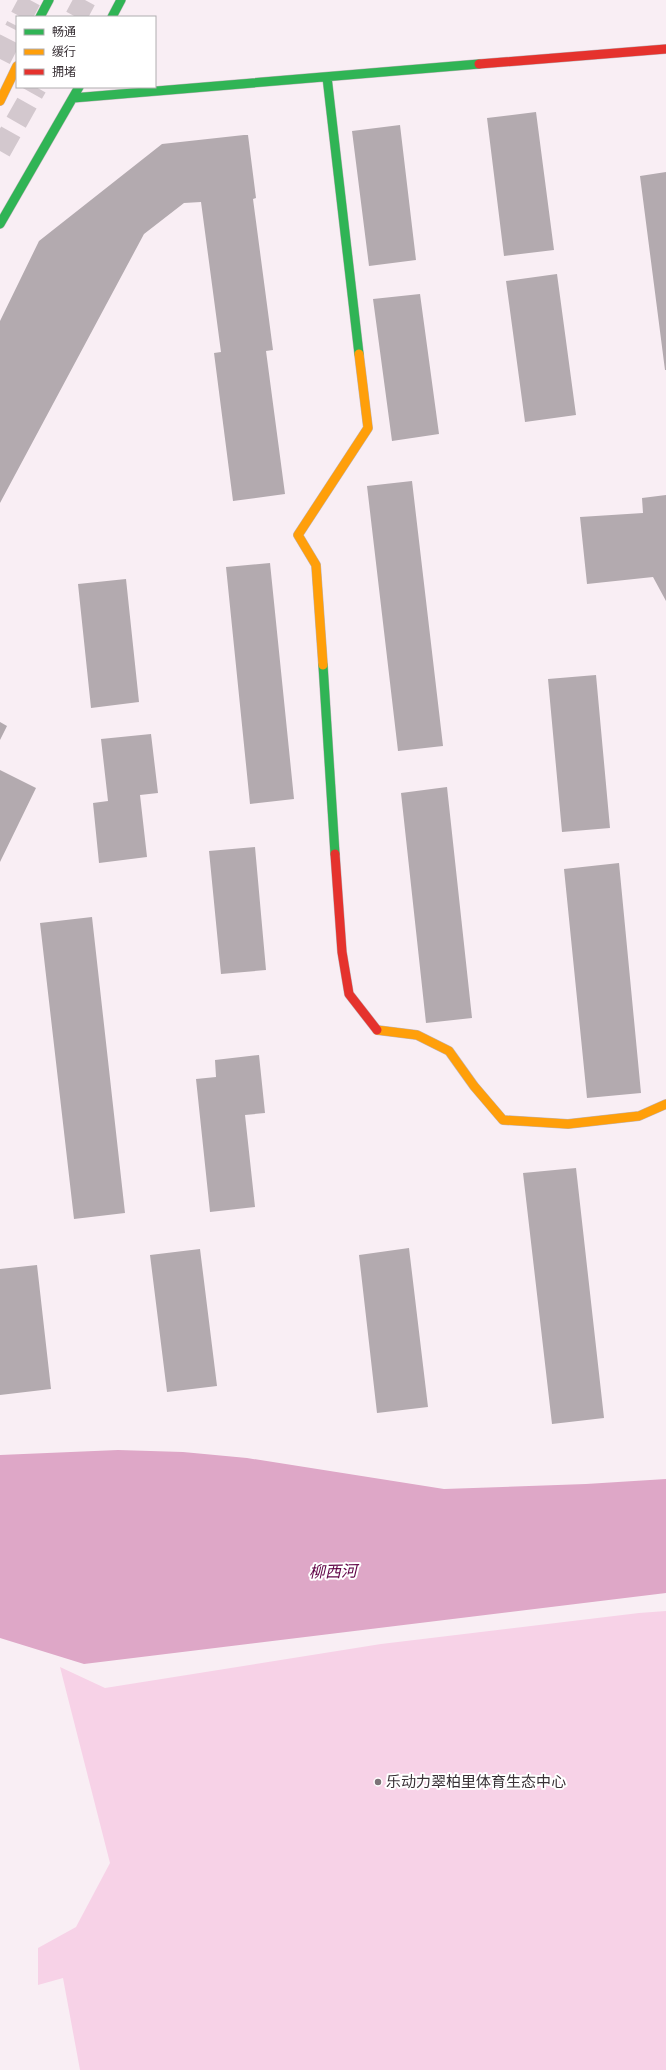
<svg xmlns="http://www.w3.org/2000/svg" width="666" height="2070" viewBox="0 0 666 2070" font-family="'PT Sans Narrow','Noto Sans SC',sans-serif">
<rect width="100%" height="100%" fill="#f9eef4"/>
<path fill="#f7d2e7" d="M666,1611V2070H80L63,1978L38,1985V1948L76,1927L110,1863L60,1667L105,1688L381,1644L639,1613Z"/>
<path fill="#dea7c7" d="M118,1450L183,1452L247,1458L444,1489L586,1484L666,1479V1593L84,1664L0,1638V1455Z"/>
<path fill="#b3aaaf" d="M536,112L554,250L504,256L487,118Z
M400,125L416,260L369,266L352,131Z
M244,135H248L256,198L253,199L273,350L266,351L285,494L233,501L214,353L221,352L201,202L184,203L144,234L0,503V321L39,241L162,144Z
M666,172V370H665L640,176Z
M557,274L576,415L525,422L506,281Z
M420,294L439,434L392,441L373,299Z
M412,481L443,746L398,751L367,486Z
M666,495V601L653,577L587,584L580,517L643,513L642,498Z
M270,563L294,799L250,804L226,567Z
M126,579L139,702L91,708L78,584Z
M596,675L610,828L562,832L548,679Z
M0,722L7,726L0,740Z
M151,734L158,793L140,795L147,857L99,863L93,803L108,801L101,739Z
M0,770L36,788L0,862Z
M447,787L472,1018L426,1023L401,793Z
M255,847L266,970L221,974L209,851Z
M619,863L641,1093L587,1098L564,869Z
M92,917L125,1213L74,1219L40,923Z
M259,1055L265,1113L245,1115L255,1207L210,1212L196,1079L216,1077L215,1060Z
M576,1168L604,1418L552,1424L523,1173Z
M409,1248L428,1407L377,1413L359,1255Z
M200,1249L217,1386L167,1392L150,1255Z
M37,1265L51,1389L0,1395V1269Z"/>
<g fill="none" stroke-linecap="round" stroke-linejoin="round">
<path stroke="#d3c8ce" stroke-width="22" stroke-dasharray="22 11" stroke-linecap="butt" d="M21,17L30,0
M76,17L85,0
M0,59L17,26
M0,151L36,87"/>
<defs>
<path id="fast" d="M40,17L49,0
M112,17L121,0
M327,77L359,354
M73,98L479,64
M0,224L79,87
M323,665L335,854"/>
<path id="slow" d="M0,101L17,66
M323,665L316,565L298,535L368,428L359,354
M377,1030L417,1035L449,1051L474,1086L503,1120L568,1124L639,1116L666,1104"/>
<path id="jam" d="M479,64L666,49
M335,854L342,952L349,994L377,1030"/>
</defs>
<use href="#fast" stroke="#beb5ba" stroke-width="10"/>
<use href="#slow" stroke="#beb5ba" stroke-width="10"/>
<use href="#jam" stroke="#beb5ba" stroke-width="10"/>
<use href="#fast" stroke="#30b455" stroke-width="9"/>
<use href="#slow" stroke="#ff9f0a" stroke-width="9"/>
<use href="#jam" stroke="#e5322d" stroke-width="9"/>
</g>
<circle fill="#7c7378" stroke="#fff" stroke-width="1.5" cx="378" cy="1782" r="4"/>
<g text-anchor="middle" stroke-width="4" stroke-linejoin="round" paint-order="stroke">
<g font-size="15" fill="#393136" stroke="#fff" text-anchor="start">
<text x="386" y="1787">乐动力翠柏里体育生态中心</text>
</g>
<g font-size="16" font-style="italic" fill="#5f0245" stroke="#fff">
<text transform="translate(333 1571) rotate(-1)" y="6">柳西河</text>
</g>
</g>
<rect x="16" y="16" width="140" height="72" fill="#ffffff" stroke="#b0adaf"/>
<rect x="24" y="29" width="20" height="6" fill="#30b455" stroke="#b0adaf"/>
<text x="52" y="36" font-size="12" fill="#393136">畅通</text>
<rect x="24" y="49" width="20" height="6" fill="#ff9f0a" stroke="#b0adaf"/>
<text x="52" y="56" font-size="12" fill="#393136">缓行</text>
<rect x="24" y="69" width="20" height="6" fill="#e5322d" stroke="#b0adaf"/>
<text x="52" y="76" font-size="12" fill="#393136">拥堵</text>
</svg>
